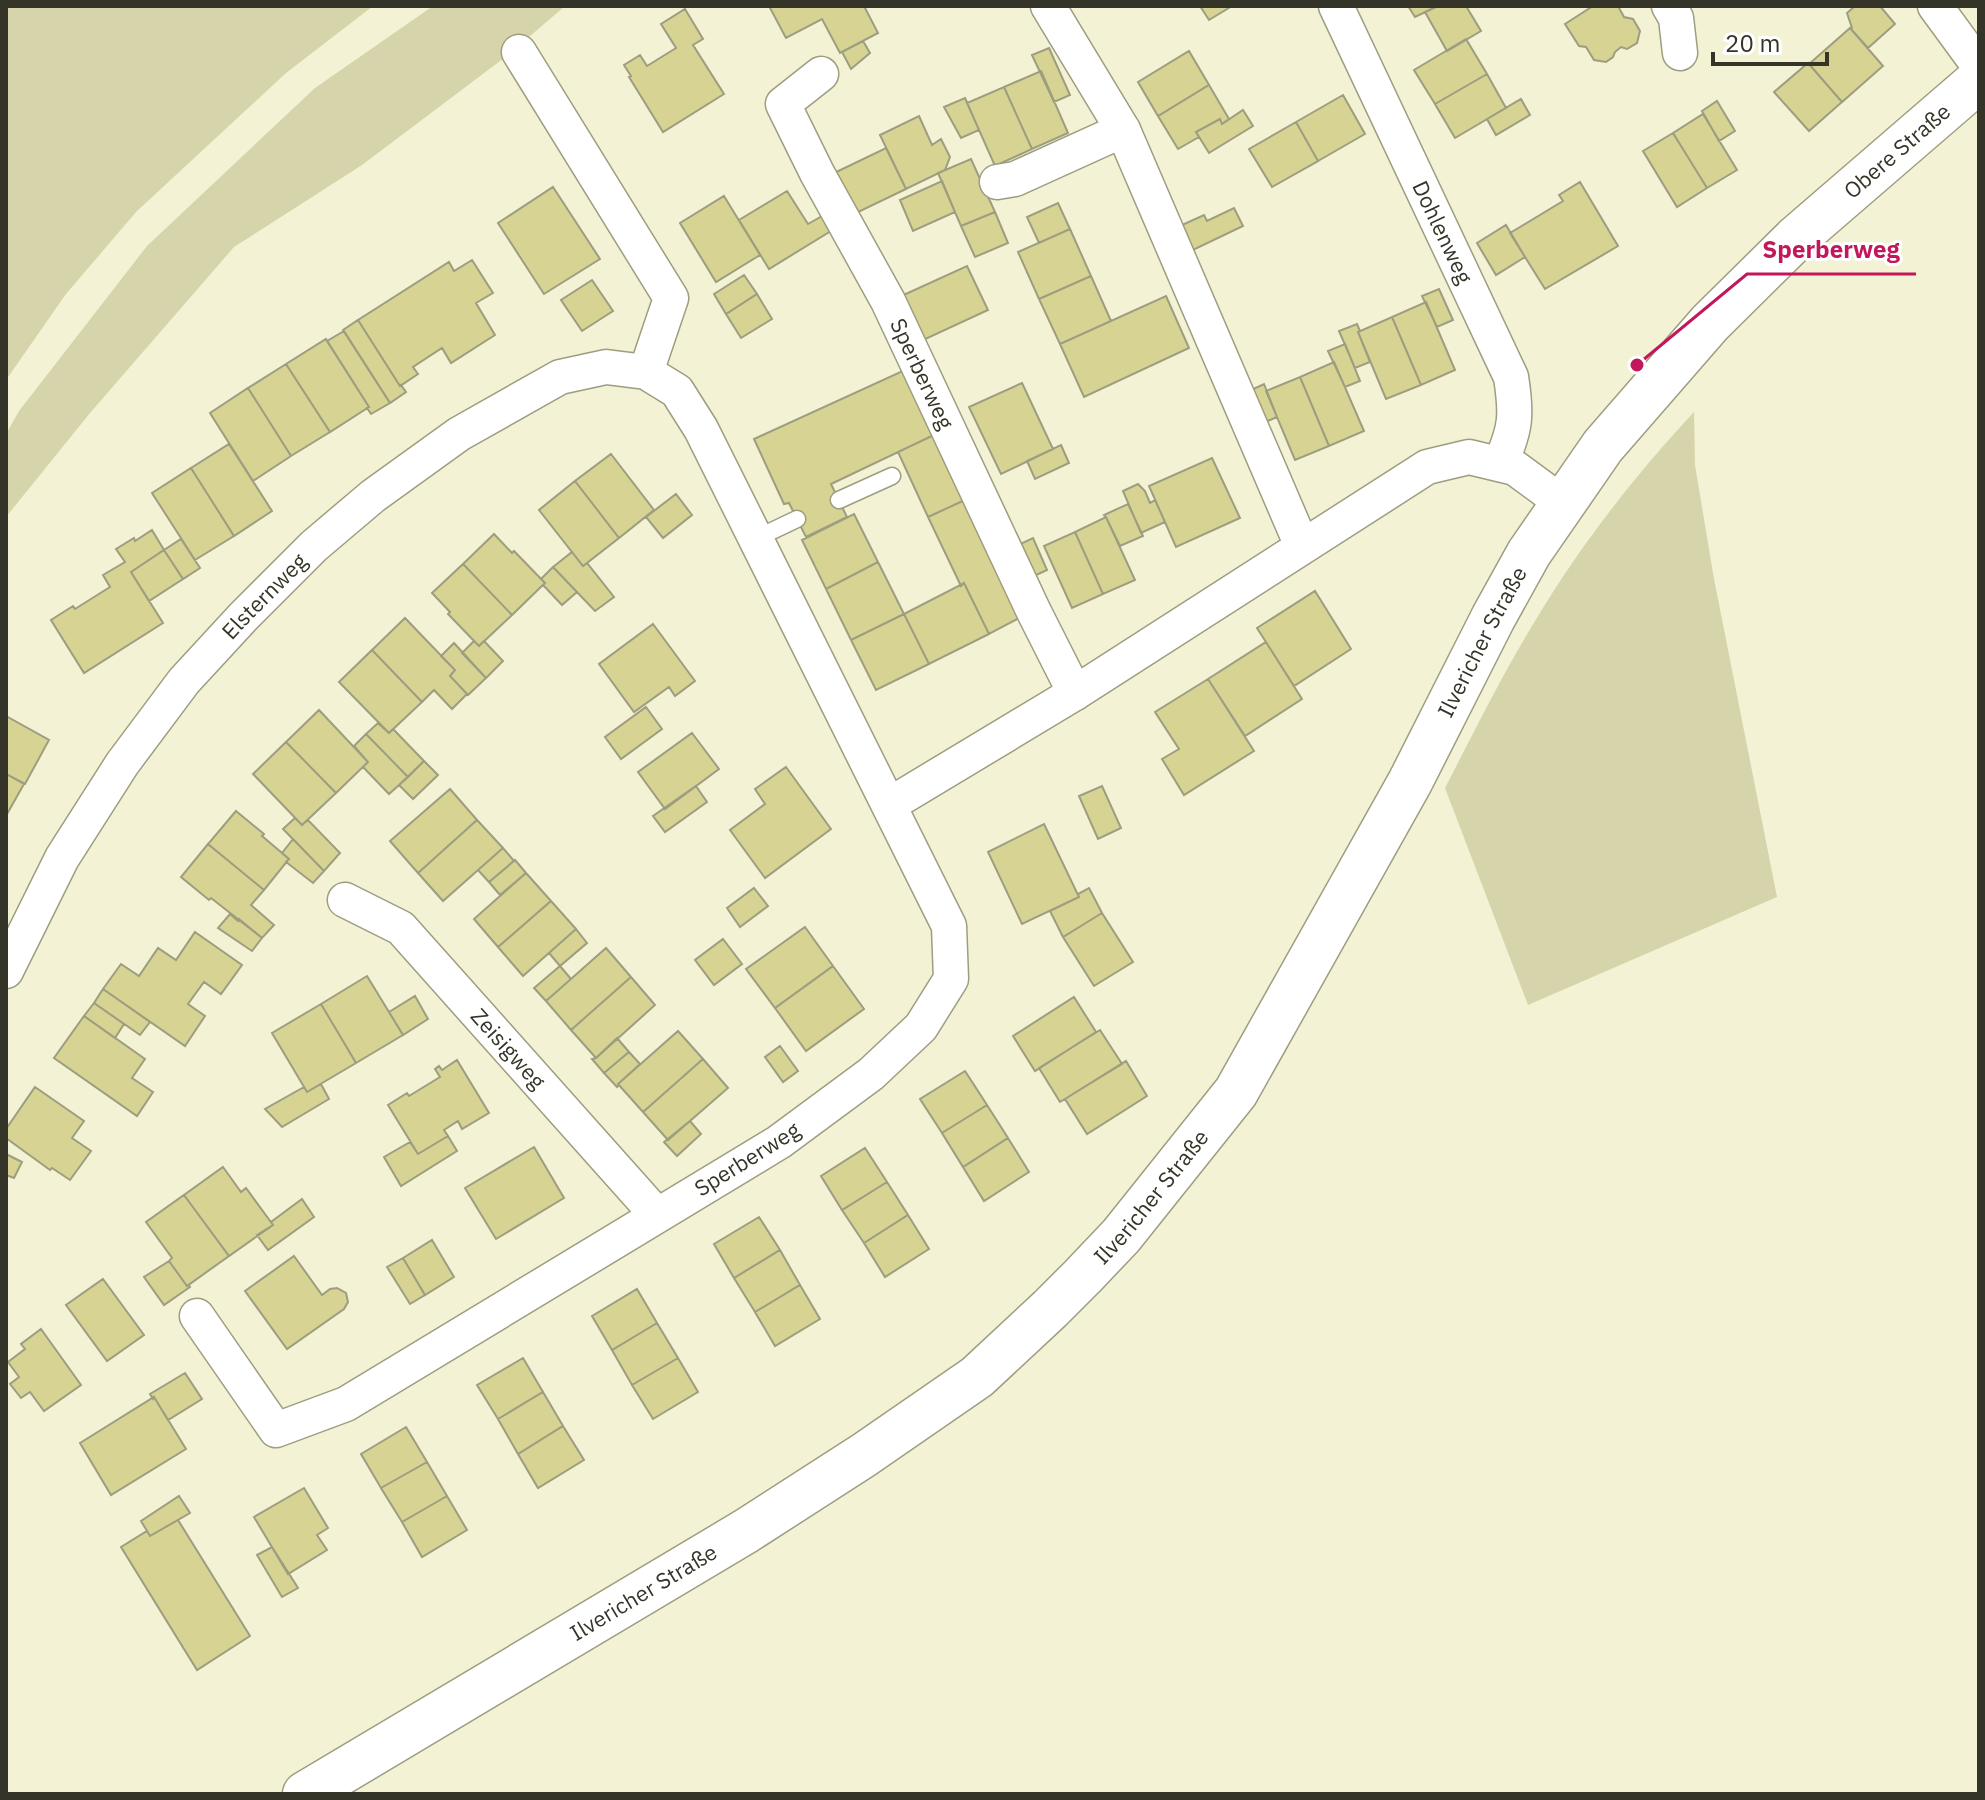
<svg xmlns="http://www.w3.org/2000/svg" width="1985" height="1800" viewBox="0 0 1985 1800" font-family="'IBM Plex Sans',sans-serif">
<rect width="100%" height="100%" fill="#f3f2d4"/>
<path fill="#d6d4aa" d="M6,6H373L286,73L136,212L66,294L6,380Z
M433,6H565L508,55L362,165L234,247L90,413L6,517V434L19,411L147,246L315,88Z
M1694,412L1695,465L1714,579L1777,897L1528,1005L1445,788C1474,732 1502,675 1535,621C1580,546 1634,476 1694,412Z"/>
<path fill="#d6d393" stroke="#9d9d80" stroke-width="2" d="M769,6H864L878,33L840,53L822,19L786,38Z
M1200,6H1232L1209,20Z
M1408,6H1438L1415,17Z
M1438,6H1466L1481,31L1447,51L1425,12Z
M1593,6H1618L1624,17L1633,19L1640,31L1637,43L1627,49L1621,47L1615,52L1613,57L1606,62L1594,60L1586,47L1579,46L1565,24Z
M1855,6H1880L1895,24L1868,48L1851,29L1852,28L1847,13Z
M685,9L703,39L693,45L724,94L663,132L629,77L631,76L624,65L640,55L647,66L676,48L661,24Z
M1850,28L1883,66L1842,102L1809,64Z
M1466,39L1487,74L1435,104L1414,70Z
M863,41L870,53L851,69L842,52Z
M1049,48L1070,95L1054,102L1032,55Z
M1189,51L1209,85L1158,116L1138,82Z
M1808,63L1842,102L1809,131L1774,92Z
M1041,71L1068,133L1032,149L1004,87Z
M1487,74L1506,108L1455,138L1435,104Z
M1209,85L1229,119L1222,124L1220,119L1196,132L1199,137L1178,149L1158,116Z
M1004,87L1032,149L995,166L967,103Z
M1343,95L1365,134L1318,161L1296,122Z
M965,98L979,130L961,138L944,107Z
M1521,99L1530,115L1496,135L1487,119Z
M1717,101L1735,131L1719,141L1702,111Z
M1243,110L1253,126L1209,153L1196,132L1220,119L1222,124Z
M1703,114L1737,170L1707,188L1673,133Z
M919,116L932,145L941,139L950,157L945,170L906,189L880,135Z
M1296,122L1318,161L1272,187L1249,149Z
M1673,133L1707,188L1677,207L1643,151Z
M886,148L906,189L850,216L830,175Z
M971,159L995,212L961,226L938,173Z
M942,181L955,212L913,231L900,200Z
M1580,182L1618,246L1545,289L1510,233L1563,201L1559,195Z
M553,187L600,259L544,294L498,223Z
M787,191L808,224L822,216L831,231L769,269L739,220Z
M724,196L760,255L716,282L680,223Z
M1058,203L1070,229L1039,243L1027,217Z
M1234,208L1243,226L1193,250L1182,225L1204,215L1207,221Z
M995,212L1008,243L975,257L961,226Z
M1506,225L1525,257L1496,275L1477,243Z
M1070,229L1091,276L1039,299L1018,252Z
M472,260L493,293L476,303L495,335L451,363L442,348L413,367L418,374L400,386L358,320L449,262L454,271Z
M967,266L988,310L919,342L899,297Z
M744,275L757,294L726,314L714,294Z
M1091,276L1111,321L1060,344L1039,299Z
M592,280L613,311L582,331L561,300Z
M1439,289L1453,320L1437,327L1422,296Z
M757,294L772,319L741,338L726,314Z
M1166,296L1189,348L1084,397L1060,344Z
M1426,302L1455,370L1421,385L1392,317Z
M1392,317L1421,385L1386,399L1358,332Z
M358,320L400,386L401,385L406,392L390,403L343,330Z
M1357,324L1360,331L1358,332L1370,362L1355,368L1339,331Z
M344,331L390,403L371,414L367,408L369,407L327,341Z
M326,339L369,407L330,432L286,364Z
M1345,344L1360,381L1345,387L1328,351Z
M1334,362L1364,431L1329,446L1300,377Z
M286,364L330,432L291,456L248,388Z
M907,369L936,434L831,484L847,517L806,537L789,503L784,504L754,439Z
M1300,377L1329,446L1295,460L1266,391Z
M1022,383L1053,449L1001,474L969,407Z
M1264,384L1277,417L1261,424L1247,392Z
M248,388L291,456L253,481L210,413Z
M936,434L967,499L928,517L898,452Z
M229,444L272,511L234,536L191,468Z
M1061,445L1069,463L1035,479L1027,461Z
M611,454L654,510L619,538L575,481Z
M1212,458L1240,518L1176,547L1149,486Z
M191,468L234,536L195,560L152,493Z
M575,481L619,538L583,566L539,510Z
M1138,484L1145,491L1150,503L1155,500L1165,522L1141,533L1123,491Z
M676,494L692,515L663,538L646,517Z
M967,499L1023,616L989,634L964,583L961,586L928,517Z
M1128,504L1143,536L1120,546L1106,517L1104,515Z
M854,514L878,562L826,589L802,540Z
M1106,517L1135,580L1103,594L1075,532Z
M152,530L164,550L131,572L163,623L84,673L51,620L73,606L75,609L110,587L103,575L125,562L116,549L134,538L135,541Z
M1075,532L1103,594L1072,608L1044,546Z
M494,534L512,553L514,551L545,583L512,615L463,564Z
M1033,538L1047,570L1030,578L1016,546Z
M181,539L200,568L183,579L164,550Z
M164,550L183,579L149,601L131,572Z
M572,552L583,566L587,563L614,597L595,611L553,567Z
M878,562L904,614L851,640L826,589Z
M463,564L512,615L479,646L448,614L450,612L432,593Z
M553,567L577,592L562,605L543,585L545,583L541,579Z
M964,583L989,634L929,664L904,614Z
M1315,591L1351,649L1294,686L1257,628Z
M904,614L929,664L876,690L851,640Z
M405,618L455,670L450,676L467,694L452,709L434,690L422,702L372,650Z
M653,624L695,681L675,696L669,687L634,712L599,664Z
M474,641L479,646L484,641L503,661L486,678L462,653Z
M1266,642L1302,699L1245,736L1208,679Z
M454,643L486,678L468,695L450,676L455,670L441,656Z
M372,650L422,702L389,733L339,682Z
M1208,679L1254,751L1184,795L1162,759L1179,749L1155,712Z
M646,707L662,729L621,759L605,737Z
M319,710L368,762L336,793L286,742Z
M6,716L49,740L25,784L6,774Z
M378,723L389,733L393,729L424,761L408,777L366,734Z
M692,733L719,769L665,809L638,772Z
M366,734L408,777L389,794L363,767L368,762L354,746Z
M286,742L336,793L302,825L253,774Z
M424,761L438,775L413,799L399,785Z
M786,767L831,829L765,878L730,830L765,804L755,789Z
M6,774L24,784L7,814L6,813Z
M696,786L707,802L665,832L653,816Z
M1102,786L1121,828L1098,839L1079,796Z
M450,789L477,820L418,873L390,841Z
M236,811L264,834L262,836L289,859L264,890L208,844Z
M295,818L302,825L308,820L340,853L324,871L283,829Z
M477,820L503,848L443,901L418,873Z
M1044,824L1079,897L1022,924L988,852Z
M293,839L324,871L313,883L286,862L289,859L282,853Z
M208,844L264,890L251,905L274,925L262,938L211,898L209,900L181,877Z
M503,848L514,861L489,882L478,870Z
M515,860L526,873L500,895L489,882Z
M526,873L551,901L498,947L474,919Z
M754,888L768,906L740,927L727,908Z
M1089,888L1102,913L1063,937L1050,911L1079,897L1078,894Z
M551,901L576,929L523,976L498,947Z
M1102,913L1133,962L1094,986L1063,937Z
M230,914L238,921L239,919L262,938L252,951L218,928Z
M805,927L833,966L775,1008L746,969Z
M576,929L587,943L560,966L549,953Z
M195,932L242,965L221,994L204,982L188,1004L205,1016L185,1046L103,989L121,964L139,976L158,948L176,960Z
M723,939L742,964L714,985L695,960Z
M606,948L631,977L571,1030L546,1001Z
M560,966L571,979L546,1001L534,988Z
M833,966L864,1009L806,1051L775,1008Z
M367,976L403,1035L356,1063L321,1004Z
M631,977L655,1005L596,1058L571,1030Z
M103,989L150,1022L140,1035L94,1003Z
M415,996L428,1019L403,1035L389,1012Z
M1074,997L1096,1032L1035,1071L1013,1036Z
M94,1003L124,1024L115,1038L84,1016Z
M321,1004L356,1063L307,1092L272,1033Z
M84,1016L145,1059L132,1078L153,1092L137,1116L54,1058Z
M1100,1030L1122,1064L1060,1102L1039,1068Z
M678,1031L703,1059L643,1112L618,1084Z
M617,1038L629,1052L604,1073L592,1059L596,1058Z
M780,1046L798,1071L783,1082L765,1057Z
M629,1052L640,1064L618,1084L619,1085L617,1087L604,1073Z
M703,1059L728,1088L668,1140L643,1112Z
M457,1060L489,1113L462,1129L458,1121L444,1130L448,1136L418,1154L388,1105L407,1093L409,1096L440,1077L435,1069L439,1066L442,1070Z
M1126,1061L1147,1096L1087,1134L1065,1099Z
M965,1071L987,1105L942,1133L920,1099Z
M321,1084L329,1099L282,1127L265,1109L304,1087L307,1092Z
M35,1087L84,1121L72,1138L91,1151L70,1180L52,1168L50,1170L6,1138V1129Z
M987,1105L1008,1138L963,1167L942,1133Z
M690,1121L701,1134L677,1156L664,1142Z
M448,1136L457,1151L401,1186L384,1157L410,1142L418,1154Z
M1008,1138L1029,1172L984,1201L963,1167Z
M534,1147L564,1198L496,1239L465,1188Z
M865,1148L887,1182L842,1210L821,1176Z
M6,1154L22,1162L14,1178L6,1175Z
M223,1167L241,1192L246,1188L273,1225L229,1256L184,1195Z
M887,1182L908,1215L864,1243L842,1210Z
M184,1195L229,1256L187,1286L169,1261L172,1258L146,1222Z
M302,1199L314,1217L268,1250L257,1235L273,1225L271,1222Z
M908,1215L929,1249L885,1277L864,1243Z
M759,1217L780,1250L734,1278L714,1244Z
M432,1240L454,1277L425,1295L403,1258Z
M780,1250L800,1285L755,1312L734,1278Z
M294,1256L322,1295L330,1289L337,1288L346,1293L348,1302L344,1309L287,1349L245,1291Z
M403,1258L425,1295L410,1304L387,1267Z
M169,1261L187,1286L189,1285L190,1287L164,1305L144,1277Z
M103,1279L144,1335L107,1361L66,1305Z
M800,1285L820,1319L775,1346L755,1312Z
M637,1289L657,1323L612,1350L592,1316Z
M657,1323L678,1358L632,1385L612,1350Z
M41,1329L81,1385L44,1411L30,1392L21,1398L10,1384L19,1377L8,1362L25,1349L21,1344Z
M523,1358L543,1392L498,1419L477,1385Z
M678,1358L698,1392L653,1419L632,1385Z
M185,1373L202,1399L168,1420L154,1397L153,1399L150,1394Z
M543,1392L563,1426L518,1454L498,1419Z
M154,1397L186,1449L111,1495L80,1443Z
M563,1426L584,1460L538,1488L518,1454Z
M406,1427L427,1462L381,1488L361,1454Z
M427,1462L447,1496L402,1522L381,1488Z
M304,1488L328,1528L317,1535L327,1550L288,1574L254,1517Z
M179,1496L190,1513L150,1536L141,1521Z
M447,1496L467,1530L422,1557L402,1522Z
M178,1520L250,1636L197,1670L121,1547L147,1531L150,1536Z
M272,1547L298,1588L282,1597L257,1555Z"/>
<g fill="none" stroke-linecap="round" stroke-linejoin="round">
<defs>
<path id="lane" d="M839,500L892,476
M755,539L797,519"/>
<g id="street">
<path d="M1048,6L1123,130"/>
<path id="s1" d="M1336,6L1511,377C1517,415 1516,429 1500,464"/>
<path d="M1669,6L1676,18L1680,53"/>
<path d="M1935,6L1979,66"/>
<path d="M519,52L671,298L646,372"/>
<path id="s2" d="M821,74L783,104L817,173L888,301L1034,612L1075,693"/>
<path d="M997,182L1015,179L1123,130L1302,546"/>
<path d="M889,805L1075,693L1427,467L1469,457L1515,468L1564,504"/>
<path id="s3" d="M345,900L401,928L657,1215"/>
<path id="s4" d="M6,971L62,858L122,764L184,681L243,617L314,546L373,496L459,434L560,377L606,367L646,372L677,391L701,429L949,926L951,979L921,1027L871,1074L779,1142L346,1404L276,1430L197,1316"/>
</g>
<g id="secondary">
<path id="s5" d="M305,1794L746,1531L864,1455L977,1377L1050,1309L1083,1276L1121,1236L1236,1092L1410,782L1493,618L1529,553L1603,446L1710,323L1796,238L1979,80"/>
</g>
</defs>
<use href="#lane" stroke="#9e9d81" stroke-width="19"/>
<use href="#street" stroke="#9e9d81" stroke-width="37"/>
<use href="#secondary" stroke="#9e9d81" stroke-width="47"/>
<use href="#lane" stroke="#fff" stroke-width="16"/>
<use href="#street" stroke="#fff" stroke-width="34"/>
<use href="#secondary" stroke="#fff" stroke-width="44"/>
</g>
<g text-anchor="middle" stroke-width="6" stroke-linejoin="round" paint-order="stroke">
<g font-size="22" fill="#343428" stroke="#fff">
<text dy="8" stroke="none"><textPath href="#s5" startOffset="2338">Obere Straße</textPath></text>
<text dy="8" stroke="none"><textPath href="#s1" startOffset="250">Dohlenweg</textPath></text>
<text dy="8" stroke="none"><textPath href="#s2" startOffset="352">Sperberweg</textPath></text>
<text dy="8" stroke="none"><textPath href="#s4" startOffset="458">Elsternweg</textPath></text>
<text dy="8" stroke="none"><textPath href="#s5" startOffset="1690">Ilvericher Straße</textPath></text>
<text dy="8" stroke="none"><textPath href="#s3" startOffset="224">Zeisigweg</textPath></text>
<text transform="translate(747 1159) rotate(-32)" y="8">Sperberweg</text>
<text dy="8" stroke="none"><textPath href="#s5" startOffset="1042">Ilvericher Straße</textPath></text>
<text dy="8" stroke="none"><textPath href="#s5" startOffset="394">Ilvericher Straße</textPath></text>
</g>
</g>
<path fill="none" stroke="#c2185b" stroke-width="3" d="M1637 365L1747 274H1916"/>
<circle fill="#c2185b" stroke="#fff" stroke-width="3" cx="1637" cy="365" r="8"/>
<g font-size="24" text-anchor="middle" font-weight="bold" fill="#c2185b" stroke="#fff" stroke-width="6" stroke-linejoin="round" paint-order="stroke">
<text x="1831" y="258">Sperberweg</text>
</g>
<rect width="1985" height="1800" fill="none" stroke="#343428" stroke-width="16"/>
<path d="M1713 52v12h114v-12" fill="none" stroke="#343428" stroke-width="4"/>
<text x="1725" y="52" font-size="24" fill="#343428" stroke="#ffffff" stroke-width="6" paint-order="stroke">20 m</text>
</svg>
